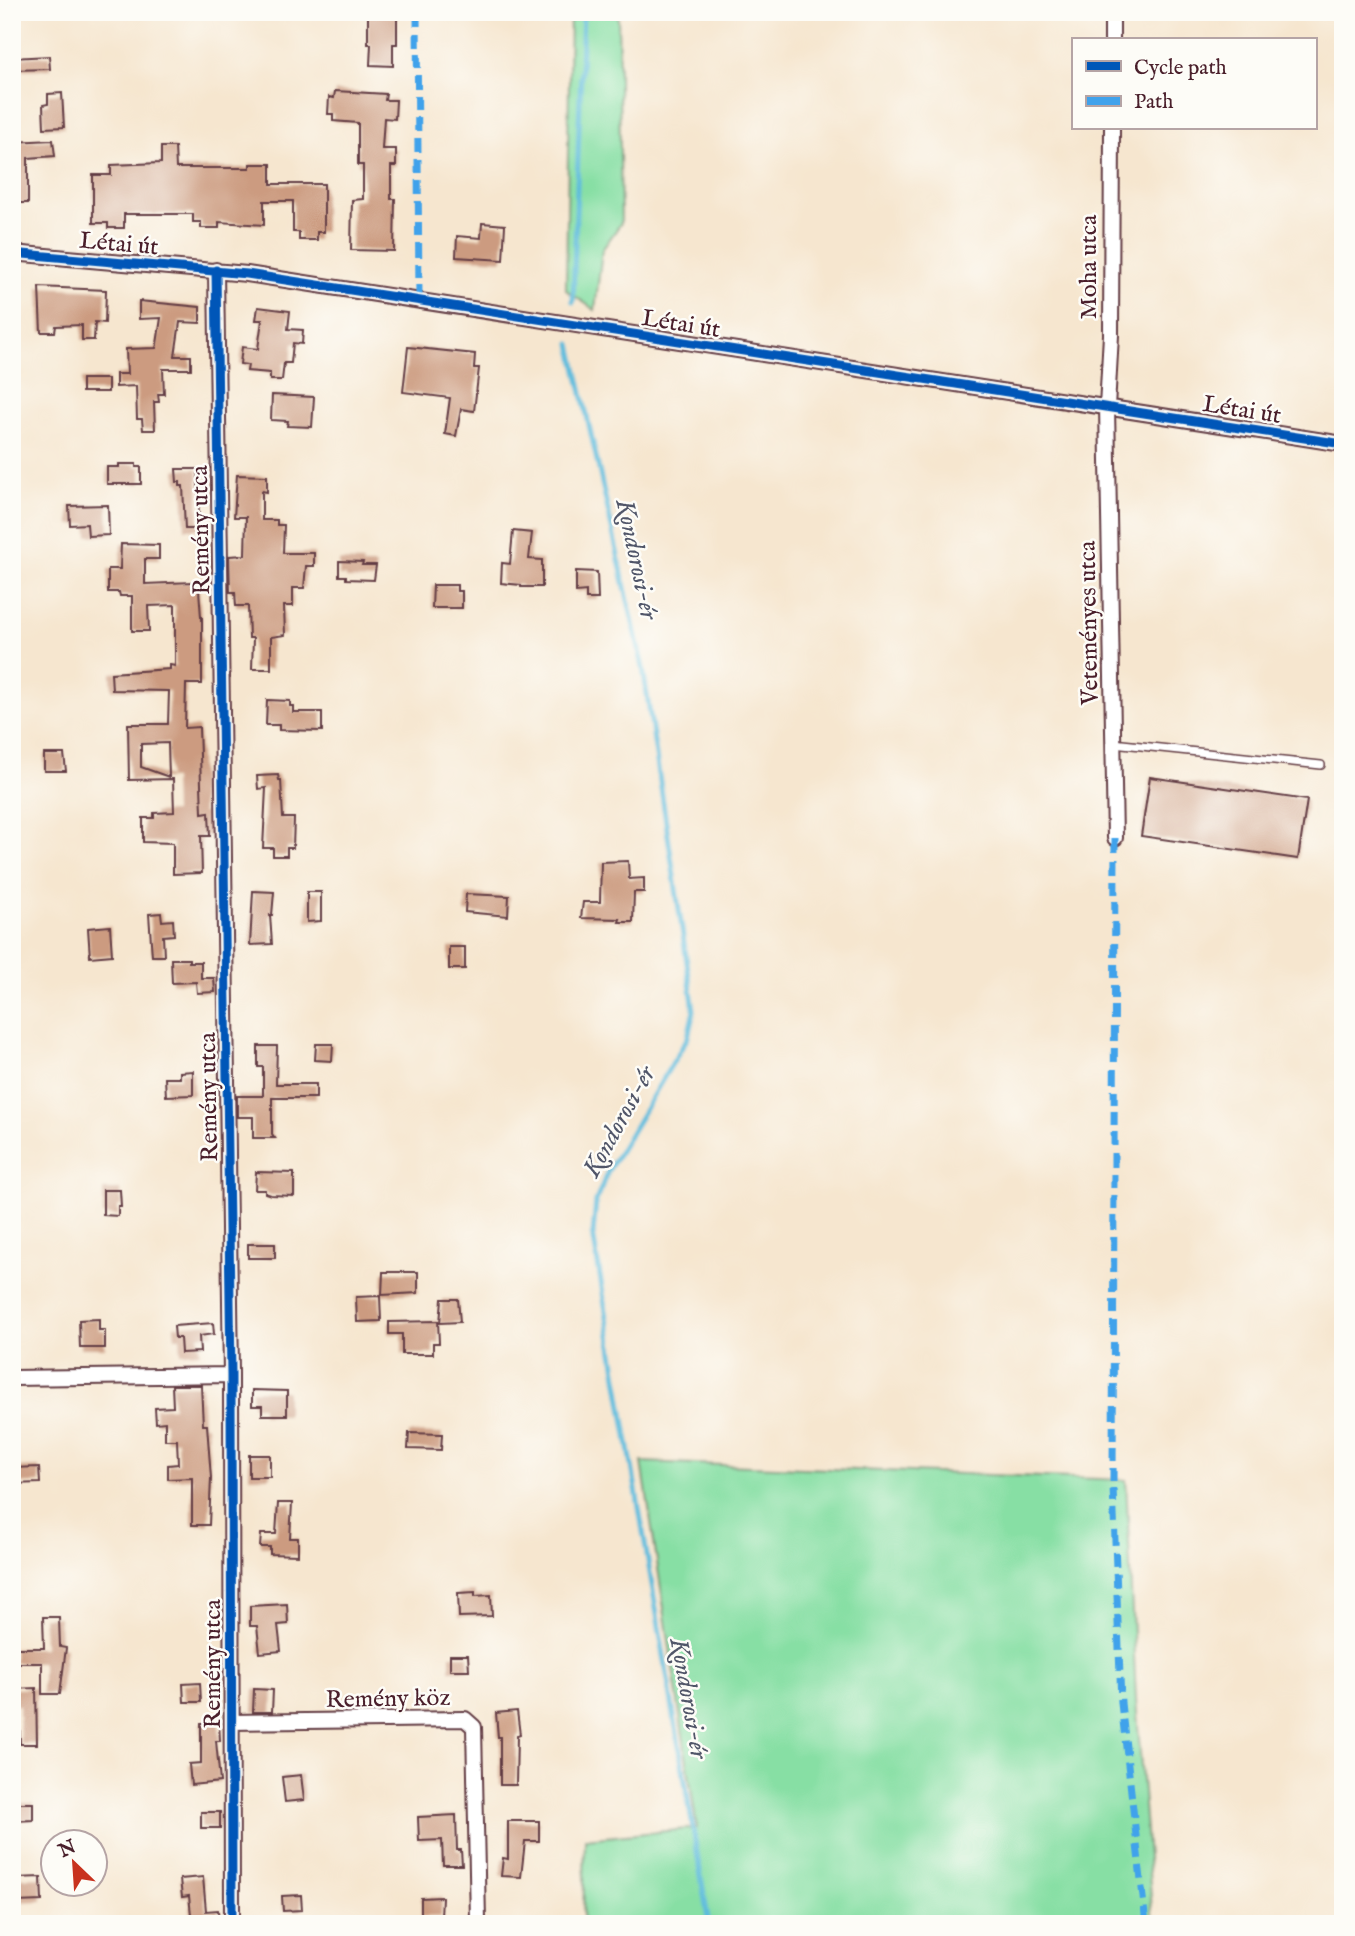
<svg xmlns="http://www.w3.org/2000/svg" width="1355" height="1936" viewBox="0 0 1355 1936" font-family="'IM FELL English',serif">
<rect width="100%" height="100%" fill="#fdfcf7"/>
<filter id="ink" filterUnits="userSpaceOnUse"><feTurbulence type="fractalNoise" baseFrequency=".0143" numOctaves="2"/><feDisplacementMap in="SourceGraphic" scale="14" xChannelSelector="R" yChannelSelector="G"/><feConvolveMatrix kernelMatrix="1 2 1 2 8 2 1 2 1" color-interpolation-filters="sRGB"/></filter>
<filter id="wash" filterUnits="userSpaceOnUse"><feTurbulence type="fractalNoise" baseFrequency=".00686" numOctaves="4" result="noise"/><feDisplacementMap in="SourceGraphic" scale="28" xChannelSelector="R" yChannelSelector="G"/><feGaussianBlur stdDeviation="1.57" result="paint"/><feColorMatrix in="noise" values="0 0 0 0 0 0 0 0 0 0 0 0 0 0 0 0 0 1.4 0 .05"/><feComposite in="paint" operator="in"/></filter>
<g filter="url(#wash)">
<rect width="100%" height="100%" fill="#f6e6cf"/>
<path fill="#87dfa4" stroke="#687f68" stroke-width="2" d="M570,12H618L621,223L602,250L595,310L566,290Z
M642,1462L1126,1480L1136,1700L1153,1924H583L585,1839L697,1828Z"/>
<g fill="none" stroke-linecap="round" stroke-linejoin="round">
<path stroke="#5ebcdc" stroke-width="5" d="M573,302L583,12
M571,344L643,668L694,1010L688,1037L608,1171L596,1201L593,1234L709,1924"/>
</g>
<g id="blocks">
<path fill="#cc9b80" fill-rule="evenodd" d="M368,12H397V44H393V66L370,65L371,44H368Z
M49,56L50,69L12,70V58Z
M335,91L386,94L385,100H396L395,119L384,118L382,149H396V166H391V199H395L394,251L351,250L352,200L363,199V165H358V123L333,121V114H328L329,97L334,98Z
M62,93L64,127L44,128L43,105L48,104V94Z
M53,140L55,156L28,158V203H12V142Z
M161,147H175L176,168H250V164H271V184H324V232H317V240H299V232H293V201H264V225L219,222V228H201V222H193V214H124V228H108V223H93V175H111V165L161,163Z
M482,223L505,225L503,260L456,257L457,236L481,238Z
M39,287L106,290L105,323L95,322L94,340H82V325L56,326L55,332H41Z
M139,301L200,307V323L180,322L175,356H191V369H163L164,394H158L159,402H154L155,430H143L142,419H137L136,386L116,387V374H127L126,349L156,348L157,344L161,318L139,319Z
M258,307L290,311L288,329L303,330L302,344L293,343L291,363H284L282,380H270V373L247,371L248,365L240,364L242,347L258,349L262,320H256Z
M408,347L475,354L474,368H479L474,411L461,409L456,436L445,434L450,398L403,392Z
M82,379H108V392H82Z
M272,395L314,397L312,427L287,426L288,421L271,420Z
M119,464H136V467H141V484H107V467H119Z
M176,469H198L199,529H185L183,486H180V482H177Z
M237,475L267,476V492L262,491V520H277V525H284L283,553H314V566H306L304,588H293V606H284L285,635L271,637V669H252L253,638H249L248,606H236L235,592H230L229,556L245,555L246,517H234Z
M108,505L109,535L88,536L87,524L70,525L69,506Z
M513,531L532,533L529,559L542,560V587H521V585L501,583L502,563L510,564Z
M121,544L159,545V559H145V584L193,582V590H199L201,617H202V684H186L185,728L199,727L202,813L209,812L210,836H201L202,873L173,874V843L143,842V818H154V813L174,812L173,779L129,780L128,724H168L169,691L112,690L111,673L170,669V665L175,666V605L148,606L149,631H132V596H120L119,592H108V569H120ZM168,743L169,777L141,767V744Z
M339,561L363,562L362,565H376L374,580L346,579V576H339Z
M576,571L597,572L598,599H586V591L576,592Z
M433,585H457V591H462V608H432Z
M267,700L290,701V706H293V712H322V731L279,730V725H266Z
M44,754H64L66,771H44Z
M278,775L279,780H281L283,818H294L293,848H287V856H273V848H263L266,788L258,789L257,776Z
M1150,777L1307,800L1298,859L1141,836Z
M628,861L629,879L644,878V892H634L633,922H619L620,919L581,918L583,902H600L601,862Z
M253,891L274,892L272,915H270L272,944L250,945Z
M307,892H321V921L307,922Z
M466,894L509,896L508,916L465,912Z
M161,913L162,921L173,920L174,935L163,936L164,956H152L149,914Z
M110,926L112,955L90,957L88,928Z
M449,947H465V969H449Z
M171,959H189V962H201V978H214L215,992L197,993L196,982L172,983Z
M316,1044H333L332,1061L315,1060Z
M258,1046H277L276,1084H316V1098H272V1134L275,1138H253V1117H237V1096H263V1067H258Z
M193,1071V1095L166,1096L165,1078H180V1072Z
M256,1172L294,1173V1196L271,1195L265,1193V1190H255Z
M103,1190H120L121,1206H118V1216L103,1215Z
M248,1244H275V1258H248Z
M383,1272H418V1293L382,1295Z
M380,1296L381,1321L357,1322L356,1297Z
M442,1299H458L460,1322L440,1323Z
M99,1319V1330H105V1348H80L79,1320Z
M438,1321L439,1343H433V1354H402V1334H389V1322Z
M213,1323L214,1334L199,1336L200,1352L181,1353L180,1338H175L174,1326Z
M172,1385H201L203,1425H207L211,1478L209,1525H192V1478L168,1479V1465L178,1464L177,1440H165V1422L156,1423L155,1408L173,1407Z
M252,1390L287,1391V1415H262V1406H252Z
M409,1433L442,1434L441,1450L408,1449Z
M249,1455H270V1477H249Z
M39,1467L40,1483L12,1484V1468Z
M278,1503H292L290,1538H298V1555L270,1554V1547H260L261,1534H276Z
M475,1592V1596L491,1595L492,1616L459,1617L458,1593Z
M287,1604L288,1624L278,1625L281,1651L260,1653L257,1626H250V1606Z
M43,1617H59L60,1647L66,1648L60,1694H42V1663H14V1648H44Z
M450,1655H468L469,1670H450Z
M200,1683L201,1702H184L183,1684Z
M36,1688L37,1744H20L19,1705L12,1706V1689Z
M254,1689L273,1690L272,1712H253Z
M517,1711L520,1735L517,1736L516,1785H500V1737H498L496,1713Z
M201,1723H219L220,1741H216L220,1782L191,1785L189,1764L201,1763Z
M301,1775L304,1800L285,1802L282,1777Z
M14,1803H33V1820L15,1821Z
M201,1812H220V1828H201Z
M456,1815L457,1850H461L462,1865H443L442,1840L419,1841L418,1817Z
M508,1821H539V1841H525L521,1877L501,1876L503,1858L508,1859Z
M41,1877L42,1901L16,1902L15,1878Z
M203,1877L206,1911L218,1910L219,1924H192L189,1896L182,1897L180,1879Z
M301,1895L302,1910L283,1911L282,1896Z
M442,1897L441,1917H421V1898Z"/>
</g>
</g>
<g filter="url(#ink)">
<use href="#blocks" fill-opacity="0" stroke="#643d44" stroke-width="2"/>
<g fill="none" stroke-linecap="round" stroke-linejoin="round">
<defs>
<path id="lane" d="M1113,743L1321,765"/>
<path id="street" d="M1112,40V12
M1112,128L1111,335L1107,407L1115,838
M12,253L247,274L1343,444
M216,270L231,1375L232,1924
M12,1378L231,1375
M232,1722L465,1719L474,1727L478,1921"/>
</defs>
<use href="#lane" stroke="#643d44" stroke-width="10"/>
<use href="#street" stroke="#643d44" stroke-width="18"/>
<use href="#lane" stroke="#fff" stroke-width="7"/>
<use href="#street" stroke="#fff" stroke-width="14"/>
<path stroke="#40a2eb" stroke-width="7" stroke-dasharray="14 7" stroke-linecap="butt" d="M417,12L419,301
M1115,838L1113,1487L1121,1703L1146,1924"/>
<defs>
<path id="cycleway" d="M12,253L247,274L1343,444
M216,270L231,1375L232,1924"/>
</defs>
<use href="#cycleway" stroke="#fdfcf7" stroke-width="13"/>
<use href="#cycleway" stroke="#0057b8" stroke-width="9"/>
</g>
</g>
<g text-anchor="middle" stroke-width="5" stroke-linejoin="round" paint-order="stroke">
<g font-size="24" fill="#4a1f2b" stroke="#fdfcf7">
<text transform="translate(119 243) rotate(5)" y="8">Létai út</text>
<text transform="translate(1088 267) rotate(-90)" y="8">Moha utca</text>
<text transform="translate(681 323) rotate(9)" y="8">Létai út</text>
<text transform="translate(1242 409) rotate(9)" y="8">Létai út</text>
<text transform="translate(200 530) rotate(-91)" y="8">Remény utca</text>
<text transform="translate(1088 623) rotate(-91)" y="8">Veteményes utca</text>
<text transform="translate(208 1097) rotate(-91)" y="8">Remény utca</text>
<text transform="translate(212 1664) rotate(-90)" y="8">Remény utca</text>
<text transform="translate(388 1698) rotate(-1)" y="8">Remény köz</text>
</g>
<g font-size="26" font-style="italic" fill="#515669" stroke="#fdfcf7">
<text transform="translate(638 559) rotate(78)" y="9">Kondorosi-ér</text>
<text transform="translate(618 1121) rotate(-61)" y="9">Kondorosi-ér</text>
<text transform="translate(690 1698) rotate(80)" y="9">Kondorosi-ér</text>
</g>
</g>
<rect width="1355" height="1936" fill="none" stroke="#fdfcf7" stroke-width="42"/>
<rect x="1072" y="38" width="245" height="91" fill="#fdfcf7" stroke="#b5a4a5" stroke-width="2"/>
<rect x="1086" y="61" width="35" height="10" fill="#0057b8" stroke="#b5a4a5" stroke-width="2"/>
<text x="1134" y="74" font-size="21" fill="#4a1f2b">Cycle path</text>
<rect x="1086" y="96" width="35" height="10" fill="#40a2eb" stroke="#b5a4a5" stroke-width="2"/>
<text x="1134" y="108" font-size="21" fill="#4a1f2b">Path</text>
<g transform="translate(74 1863) rotate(335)"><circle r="33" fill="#fdfcf7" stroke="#b5a4a5" stroke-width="2"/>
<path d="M0-5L12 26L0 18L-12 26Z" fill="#c8321e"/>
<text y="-10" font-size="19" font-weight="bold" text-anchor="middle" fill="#4a1f2b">N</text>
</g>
</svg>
